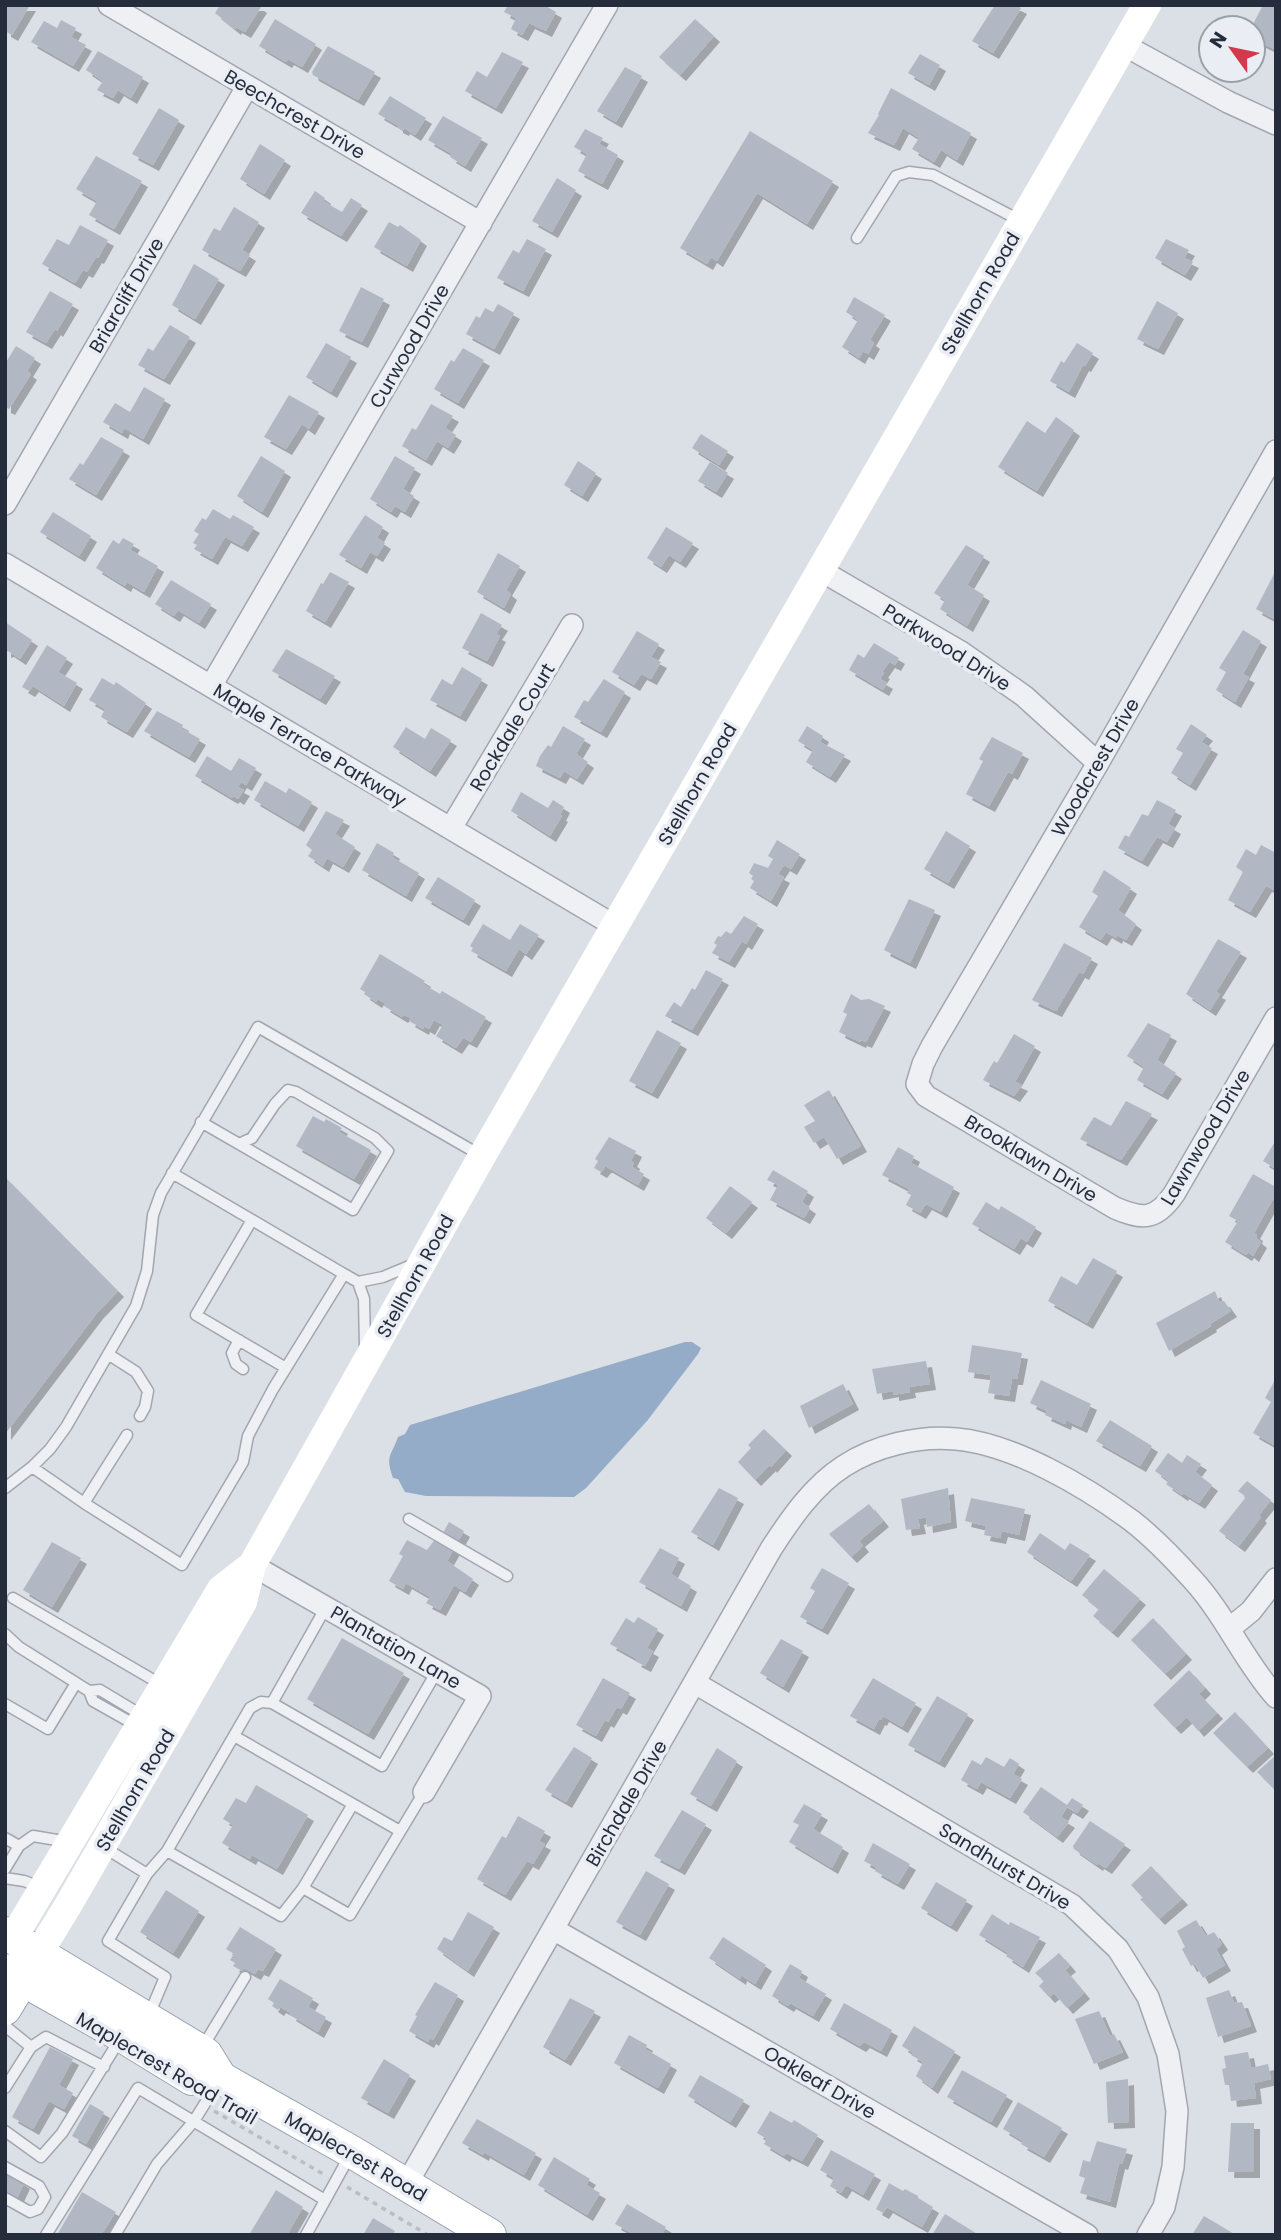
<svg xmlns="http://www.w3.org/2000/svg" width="1281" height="2240" viewBox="0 0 1281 2240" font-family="Poppins,sans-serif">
<defs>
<filter id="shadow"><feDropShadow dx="6" dy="6" stdDeviation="0" flood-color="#0004"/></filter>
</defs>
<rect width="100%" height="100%" fill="#dbdfe6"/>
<path fill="#94acc8" d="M685,1342H692L701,1348L698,1354L647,1421L586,1488L574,1497L426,1496L405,1492L398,1479L393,1478C385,1455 391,1457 398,1437L405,1434L410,1425Z"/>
<path fill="#b2b8c3" filter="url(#shadow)" d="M5,5H30L12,35L5,31Z
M220,5H258L261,7L245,32L236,27L235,29L215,13Z
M508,5H544L556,12L546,31L529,23L522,35L511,29L516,18L504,12Z
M995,5H1015L1021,8L993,53L972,41Z
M1263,5H1276V50L1258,41L1262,36L1257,33L1259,30L1252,26Z
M275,19L316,44L302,67L288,59L286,62L259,46Z
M695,19L714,36L680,75L659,57Z
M61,20L76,28L71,37L86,45L73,66L31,42L44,21L57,28Z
M328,46L375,72L358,100L313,75L312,72Z
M98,51L143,77L131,98L118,90L113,98L97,90L103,81L86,70Z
M502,52L523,62L496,108L465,91L477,71L487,77Z
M920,54L940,65L929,85L908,73Z
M625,67L642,76L616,122L597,111Z
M891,88L971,133L957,160L941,150L934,162L912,149L919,138L903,128L894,145L868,133L879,115L878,114Z
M390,96L426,118L415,135L404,128L403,130L397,127V125L378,114Z
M159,108L179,120L153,165L132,154Z
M443,116L482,138L465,166L450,157L452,154L428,140Z
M585,129L603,138L599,144L618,155L602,184L578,171L587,154L574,147Z
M750,131L833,181L807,224L757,193L717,261L711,257L707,264L680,248Z
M260,144L285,160L264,194L240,179Z
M96,156L142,181L114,229L89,215L97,201L76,189Z
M557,178L576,190L552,232L532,221Z
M315,191L325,198L323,201L342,212L351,198L362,205L341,236L301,213Z
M234,207L259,222L242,250L250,255L240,271L202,250L214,228L220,231Z
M389,222L398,227L400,225L421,240L407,266L374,247Z
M80,225L108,240L98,258L96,257L87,272L83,270L75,283L42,264L57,239L69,245Z
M527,239L546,249L523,291L497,278L513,250L519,253Z
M1166,239L1189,250L1184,258L1193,262L1185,275L1155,258Z
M194,264L219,279L195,319L172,305Z
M361,287L384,299L362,342L339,331Z
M50,291L73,304L57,331L55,329L46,343L26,332Z
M854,297L885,315L870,340L874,343L868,354L863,351L859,358L842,347L858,320L846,312Z
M1157,301L1178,313L1158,349L1137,339Z
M498,304L514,313L494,349L466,334L476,316L480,318L485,308L493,312Z
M170,325L190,337L164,379L138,365L148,348L153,351Z
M326,343L351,357L331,392L306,377Z
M1077,343L1093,353L1085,366L1083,365L1069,392L1050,381L1061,361L1064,363Z
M16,346L35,358L27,371L31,374L9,409L5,407V364Z
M463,348L484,360L458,403L434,389L451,360L454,362Z
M144,387L165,399L143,439L124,428L122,433L103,422L115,403L130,412Z
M289,395L319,412L309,429L302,424L286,449L264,437Z
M431,404L453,416L445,428L456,435L448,448L437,441L426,460L402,446L412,428L416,430Z
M1056,417L1074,430L1037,491L998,467L1027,421L1045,433Z
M701,434L728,451L719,465L692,448Z
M101,437L124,450L96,495L69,479L80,463L83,465Z
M261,456L285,471L262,512L237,496Z
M395,456L415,468L403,489L414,496L405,512L395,506L391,512L370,499Z
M578,461L596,473L582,496L564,485Z
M710,462L728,473L716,492L698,481Z
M213,509L230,519L233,515L254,527L242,546L225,537L212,559L194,549L197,545L193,543L199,534L194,531L202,518L206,520Z
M53,512L91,536L79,556L40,532Z
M365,515L383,527L377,538L385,543L377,556L370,552L361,568L339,555Z
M666,527L693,543L680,562L669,555L661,567L647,558Z
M123,538L134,544L130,550L158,566L144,592L127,582L125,586L96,568L113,540L119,544Z
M966,545L984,556L967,585L984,595L967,626L940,609L945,600L934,593Z
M498,553L520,566L506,590L511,594L504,608L477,592Z
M1276,570V620L1256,609Z
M330,572L349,582L325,622L306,611L321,583L323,584Z
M171,580L211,604L199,623L178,610L174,616L155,604Z
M481,613L502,625L496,634L500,636L487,661L462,648Z
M5,622L32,640L20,659L8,651L5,652Z
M1243,630L1261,641L1243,674L1249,677L1235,702L1216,690L1226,672L1219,668Z
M637,631L659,644L651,657L661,662L651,679L641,674L634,685L612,672Z
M874,643L899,658L895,665L889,662L882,672L884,673L880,679L887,683L883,690L849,670L858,654L864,658Z
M47,645L67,658L58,672L77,683L64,706L33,686L29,691L22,687Z
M286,649L335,676L320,699L272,671Z
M462,667L482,679L460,716L430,700L442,679L452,685Z
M102,678L114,685L116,682L146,703L127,732L101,717L105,709L89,700Z
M604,679L625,692L601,732L574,717L584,700L588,702Z
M157,711L183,725L181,728L200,739L189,757L144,731Z
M1191,724L1207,735L1201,742L1212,748L1190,785L1171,773L1183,753L1176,749Z
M563,726L585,739L576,754L588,762L577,779L564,771L560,778L536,766L540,756L548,745L551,747Z
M807,726L823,736L820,742L845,755L830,777L806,762L813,750L798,741Z
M406,727L425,739L431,728L451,740L430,771L393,747Z
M992,737L1023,753L1012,774L1008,772L989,806L966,794L983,761L979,759Z
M207,756L231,771L239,758L256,768L246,785L241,782L238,787L244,790L238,799L234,796L232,798L195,776Z
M265,781L286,793L289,788L312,802L298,826L254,800Z
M521,792L548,808L553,800L564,807L560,815L562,816L550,836L511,811Z
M1157,800L1176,810L1168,824L1175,828L1167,842L1157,837L1142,861L1118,848L1125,835L1129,837L1142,814L1148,816Z
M326,811L344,820L335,834L355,847L343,867L327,858L323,866L308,856L312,850L306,845Z
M946,831L970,846L948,883L924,869Z
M777,840L800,854L791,869L784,865L778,874L784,877L771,901L750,888L754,881L751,879L753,876L749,873L754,863L768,868L773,859L768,856Z
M377,843L394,853L392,857L419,873L406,896L362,870Z
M1261,845L1276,853V891L1266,886L1250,912L1228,900L1243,872L1236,867L1246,849L1256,855Z
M1104,870L1131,888L1118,910L1136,924L1126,940L1117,935L1116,938L1106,932L1101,940L1079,927L1098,896L1092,892Z
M438,877L475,900L463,920L425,898Z
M909,899L935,910L910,963L884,950Z
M744,916L758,924L746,944L742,941L729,962L712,953L717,945L714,943L718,936L721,937L726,931L731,934Z
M483,924L510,940L520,924L539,935L526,954L519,949L506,971L471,951L473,948L470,946Z
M1218,939L1241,952L1216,992L1220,994L1210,1010L1186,994Z
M1064,943L1092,958L1083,974L1079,972L1056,1011L1032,1000Z
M380,954L425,981L423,984L440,994L442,991L486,1017L471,1042L463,1038L456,1048L436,1036L443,1025L434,1020L429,1029L424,1026L423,1029L409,1021L411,1018L404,1015L402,1017L384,1006L386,1004L378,999L376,1002L364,994L365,992L360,989Z
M706,970L723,979L692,1030L665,1016L674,1002L681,1007L692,988L695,990Z
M851,994L861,1000L869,999L885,1006L866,1042L861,1040L860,1042L839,1032L847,1014L843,1012Z
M1148,1023L1171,1035L1157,1060L1176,1073L1162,1094L1137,1080L1144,1067L1127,1056Z
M657,1030L681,1043L652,1093L629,1081Z
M1014,1034L1035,1046L1015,1082L1022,1085L1014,1096L983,1080L994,1061L997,1063Z
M829,1090L861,1146L837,1159L824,1137L814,1143L804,1127L815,1121L804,1105Z
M1126,1101L1152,1114L1121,1160L1080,1139L1094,1117L1111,1126Z
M313,1116L324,1122L326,1119L342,1128L339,1132L371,1150L354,1179L296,1146Z
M609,1137L636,1151L631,1161L634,1163L632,1167L644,1174L638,1185L607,1167H605L601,1172L594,1168L598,1161L595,1159Z
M1276,1140V1169L1263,1161Z
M898,1147L914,1156L911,1163L954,1187L941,1212L926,1204L920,1213L906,1205L911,1195L907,1193L909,1189L882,1175Z
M773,1170L808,1191L802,1202L810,1208L804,1218L770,1200L778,1185L767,1180Z
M1253,1174L1276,1187V1194L1254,1233L1257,1235L1256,1238L1261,1242L1253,1256L1248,1252L1246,1255L1225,1242L1238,1221L1229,1216Z
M5,1177L118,1291L97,1313L5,1434Z
M730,1186L752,1202L726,1233L706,1218Z
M986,1202L999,1210L1001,1206L1036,1227L1027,1242L1021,1238L1014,1249L972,1224Z
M1093,1258L1117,1271L1087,1323L1048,1301L1061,1276L1077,1285Z
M1215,1291L1219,1302L1224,1301L1231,1311L1210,1324L1211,1326L1169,1351L1156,1323Z
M972,1345L1022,1353L1017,1379H1012L1009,1396L988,1393L991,1375L968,1372Z
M926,1361L930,1384L909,1387L910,1392L893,1395V1391L877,1394L872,1369Z
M1276,1378V1442L1274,1445L1253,1433L1271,1402L1265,1398Z
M1041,1380L1091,1404L1081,1427L1066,1420L1065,1424L1045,1415L1047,1411L1030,1403Z
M843,1384L853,1404L809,1428L800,1406Z
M1110,1420L1152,1446L1140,1466L1096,1441Z
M764,1429L786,1450L771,1467L770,1465L755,1480L738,1462L751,1448L748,1445Z
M1168,1453L1182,1463L1187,1455L1201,1464L1195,1472L1212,1485L1199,1503L1183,1493L1182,1495L1166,1484L1169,1481L1155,1471Z
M1247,1481L1271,1500L1259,1515L1261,1517L1239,1546L1219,1531L1246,1497L1238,1491Z
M719,1488L738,1498L713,1545L691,1532Z
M948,1488L951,1522L927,1527L926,1517L918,1519L920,1528L906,1530L901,1499Z
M971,1498L1025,1509L1019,1535L1002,1531L1000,1538L984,1535L986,1526L965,1521Z
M869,1504L883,1521L859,1541L863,1546L851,1557L829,1534Z
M449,1522L464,1531L447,1561L473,1579L465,1592L454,1585L440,1610L426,1603L430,1597L406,1583L403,1589L389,1581L403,1556L399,1554L407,1540L427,1550L439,1534L442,1535Z
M1040,1533L1065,1550L1070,1543L1090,1555L1071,1581L1027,1552Z
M52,1542L81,1558L52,1607L23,1590Z
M660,1548L679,1558L671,1574L691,1586L681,1606L639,1582Z
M822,1568L849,1583L822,1629L800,1617L815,1591L810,1588Z
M1104,1569L1140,1599L1112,1632L1093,1616L1099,1609L1082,1595Z
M638,1617L658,1629L647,1648L653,1651L645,1666L635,1661L637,1659L610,1644L626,1618L634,1623Z
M1153,1618L1186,1654L1165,1674L1131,1640Z
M342,1638L404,1673L368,1734L307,1699Z
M781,1639L803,1651L783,1687L760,1673Z
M1189,1670L1205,1688L1199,1694L1217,1713L1198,1731L1187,1717L1175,1728L1153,1705Z
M603,1678L630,1693L621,1709L617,1707L608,1722L605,1720L596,1736L576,1725Z
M873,1678L916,1703L902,1727L883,1716L881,1720L879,1719L874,1729L850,1716Z
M937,1696L968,1714L939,1762L908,1745Z
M1235,1712L1268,1748L1247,1767L1213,1733Z
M574,1747L592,1758L566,1802L545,1790Z
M717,1748L737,1761L711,1806L690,1794Z
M1276,1755V1791L1257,1772Z
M986,1757L1004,1767L1010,1758L1019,1764L1013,1774L1022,1779L1010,1798L981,1782L977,1789L961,1780L972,1760L981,1765Z
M256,1785L308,1815L277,1869L252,1855L250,1859L222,1843L233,1825L223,1819L236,1798L246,1803Z
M1041,1787L1067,1805L1072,1798L1083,1805L1077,1813L1067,1807L1061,1817L1069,1822L1057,1837L1023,1812Z
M804,1804L822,1814L813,1829L843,1847L832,1868L789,1842L799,1825L793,1822Z
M682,1810L706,1824L679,1869L654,1856Z
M518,1816L545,1831L539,1841L545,1844L533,1864L527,1861L505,1895L477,1879L502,1836L506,1838Z
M1090,1821L1125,1844L1106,1868L1098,1863L1097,1865L1074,1849L1073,1846Z
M873,1843L910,1864L898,1884L875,1871L877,1868L864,1861Z
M1151,1866L1182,1899L1159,1919L1140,1899L1143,1898L1131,1885Z
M646,1871L669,1884L640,1935L616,1922Z
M936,1882L967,1900L951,1926L921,1908Z
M166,1890L199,1911L173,1953L140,1932Z
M468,1912L494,1927L468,1971L437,1949L444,1937L452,1941Z
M992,1914L1009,1925L1010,1922L1040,1937L1023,1967L1006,1956L1008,1953L979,1935Z
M1196,1920L1206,1936L1214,1932L1222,1944L1216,1949L1225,1965L1203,1978L1195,1964L1191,1966L1182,1949L1185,1947L1177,1931Z
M240,1927L276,1949L263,1971L258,1969L255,1974L244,1968L242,1971L233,1966L235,1963L230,1960L234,1954L226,1949Z
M723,1937L766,1965L755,1984L741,1975L740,1979L709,1958Z
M1059,1953L1070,1966L1065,1970L1084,1993L1067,2008L1054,1993L1049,1997L1039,1986L1044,1981L1035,1973Z
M790,1964L802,1971L799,1978L826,1994L813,2016L790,2003L788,2006L772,1996Z
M280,1979L313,1998L308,2007L326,2017L318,2032L290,2015L291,2013L280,2007L278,2010L272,2006L274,2003L268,1999Z
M435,1982L458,1995L433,2040L430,2038L428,2042L409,2031L417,2016L415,2015Z
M1229,1990L1234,2003L1242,2002L1251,2026L1218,2037L1206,1998Z
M570,1998L595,2011L565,2060L543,2047Z
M844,2003L892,2030L881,2051L864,2042L860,2046L830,2029Z
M1099,2011L1110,2036L1114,2034L1123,2052L1094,2064L1075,2019Z
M914,2026L955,2051L932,2088L916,2076L923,2062L911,2055L913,2053L902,2046Z
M629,2035L647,2045L645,2049L671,2064L658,2088L614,2063Z
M50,2047L73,2059L59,2085L73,2093L64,2109L49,2101L33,2129L12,2117Z
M1248,2052L1251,2068L1268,2064L1271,2079L1254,2083L1256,2098L1231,2101L1229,2085H1225L1222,2069L1226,2068L1224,2056Z
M384,2059L410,2075L388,2113L361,2098Z
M962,2070L1007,2095L991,2122L947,2097Z
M700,2075L744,2100L730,2122L688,2096Z
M1128,2079L1129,2122L1108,2123L1106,2082Z
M1018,2102L1062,2128L1044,2157L1021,2144L1023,2141L1003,2129Z
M90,2104L104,2112L86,2144L72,2136Z
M770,2111L792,2123L794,2120L818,2135L802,2161L786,2153L784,2156L764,2144L767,2139L757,2133Z
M477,2119L536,2153L524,2175L484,2152L483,2155L462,2143Z
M1231,2123H1254V2172H1228Z
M1097,2141L1127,2149L1122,2164L1119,2163L1110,2202L1080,2193L1085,2178L1079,2176L1083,2160L1090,2162Z
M831,2150L875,2174L863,2195L846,2185L841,2193L830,2186L834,2178L820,2170Z
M554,2157L590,2179L586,2185L600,2193L587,2215L538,2185Z
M5,2172L24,2183L17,2198L5,2191Z
M889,2183L903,2191L905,2189L918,2196V2198L933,2207L922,2227L887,2207L883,2213L876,2209Z
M276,2190L303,2207L287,2235H249Z
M82,2192L116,2212L101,2235H57Z
M627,2204L666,2227L662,2235H631L632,2233L615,2224Z
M945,2214L979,2235H932Z
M1204,2216L1236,2235H1192Z
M373,2218L395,2231L393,2235H363Z"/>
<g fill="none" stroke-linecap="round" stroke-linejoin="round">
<defs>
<path id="service" d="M857,238L896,176L909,172L933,175L1021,221
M201,1122L353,1210L388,1151L375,1138L296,1092L288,1090L275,1104L252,1138L239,1144
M252,1220L196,1315L286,1368
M344,1274L358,1282L383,1277L414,1264
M358,1282L364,1299L365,1348
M239,1340L232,1353L236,1364L243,1369
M108,1354L136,1372L148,1391L145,1407L140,1416
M32,1467L84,1503L182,1565L243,1462L248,1436L273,1389L344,1274L172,1173
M5,1488L32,1467L50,1449L66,1427L136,1306L147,1271L153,1215L161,1193L258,1027L480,1155
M84,1503L127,1435
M409,1519L507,1576
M13,1598L162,1685
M326,1607L272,1703L382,1766L437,1671
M5,1634L19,1647L89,1691L100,1690L145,1717
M89,1691L93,1701L139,1727
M272,1703L261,1702L250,1708L167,1851L281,1916L303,1888L350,1915L424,1792
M5,1704L48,1729L76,1683
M234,1736L400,1831
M5,1838L19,1846L33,1836L69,1842
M105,1848L147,1874
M5,1869L19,1846
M5,1878L24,1881L43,1888
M303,1888L353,1804
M149,2015L165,1977L108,1941L147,1874L167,1851
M5,2026L31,2047L5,2088
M31,2047L46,2037L104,2067
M202,2048L245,1977
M5,2131L41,2157L62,2133L120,2039
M5,2167L39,2186L45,2197L38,2209L30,2212L5,2198
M46,2235L138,2088L325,2200
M115,2235L157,2164L194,2121L217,2084
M306,2235L350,2155"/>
<path id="minor" d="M109,5L481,223
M1124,45L1228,102L1276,124
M1276,451L1098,763L932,1046L923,1064L917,1084L926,1096L1115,1208C1143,1220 1156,1220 1174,1194L1276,1018
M5,504L247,87
M5,564L615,926
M820,570L961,652L1024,696L1098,763
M211,686L607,5
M451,828L572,625
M252,1565L480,1696L424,1792
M1229,1629L1251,1611L1276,1579
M695,1683L1072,1905L1118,1949L1148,1997L1168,2054L1177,2111L1173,2167L1164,2207L1148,2235
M553,1929L1087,2235
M406,2185L771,1549C791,1518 813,1486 844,1466C875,1446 919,1435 956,1439C1014,1444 1086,1487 1132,1521C1154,1538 1174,1559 1193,1580C1225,1615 1244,1661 1276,1697"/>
<path id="primary" d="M5,1933L206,2054L221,2078L352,2152L490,2235
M5,1970L122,2036L192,2079L221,2078
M5,2009L33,1963"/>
</defs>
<use href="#service" stroke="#a1a6b0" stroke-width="13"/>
<use href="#minor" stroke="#a1a6b0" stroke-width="24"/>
<use href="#primary" stroke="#9aa3b2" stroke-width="34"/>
<path stroke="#babdc4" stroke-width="3.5" stroke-dasharray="5 5" stroke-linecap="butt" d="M214,2111L325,2175
M347,2187L428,2235"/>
<use href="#service" stroke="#eef0f4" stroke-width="10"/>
<use href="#minor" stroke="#eef0f4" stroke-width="21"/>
<path stroke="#fff" stroke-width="28" d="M13,1938L221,1589L252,1565
M39,1953L70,1902L243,1602L252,1565L482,1156L1147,5"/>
<use href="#primary" stroke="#fff" stroke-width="32"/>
</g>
<g text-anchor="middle" stroke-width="7" stroke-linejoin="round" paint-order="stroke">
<g font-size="19" fill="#252d3d" stroke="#eaeef4">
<text transform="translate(295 114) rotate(30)" y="7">Beechcrest Drive</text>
<text transform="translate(980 293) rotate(-60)" y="7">Stellhorn Road</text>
<text transform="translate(126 295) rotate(-60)" y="7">Briarcliff Drive</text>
<text transform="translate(409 346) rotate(-60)" y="7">Curwood Drive</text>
<text transform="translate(947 647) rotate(32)" y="7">Parkwood Drive</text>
<text transform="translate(512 727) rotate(-59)" y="7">Rockdale Court</text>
<text transform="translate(310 745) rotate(31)" y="7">Maple Terrace Parkway</text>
<text transform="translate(1095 767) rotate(-60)" y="7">Woodcrest Drive</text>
<text transform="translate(697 784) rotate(-60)" y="7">Stellhorn Road</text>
<text transform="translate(1205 1137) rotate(-59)" y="7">Lawnwood Drive</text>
<text transform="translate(1031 1158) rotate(31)" y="7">Brooklawn Drive</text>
<text transform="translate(415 1276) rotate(-61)" y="7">Stellhorn Road</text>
<text transform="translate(396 1647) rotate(30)" y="7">Plantation Lane</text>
<text transform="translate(135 1790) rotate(-60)" y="7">Stellhorn Road</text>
<text transform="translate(626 1803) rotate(-60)" y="7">Birchdale Drive</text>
<text transform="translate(1005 1866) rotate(31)" y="7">Sandhurst Drive</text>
<text transform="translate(167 2068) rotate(30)" y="7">Maplecrest Road Trail</text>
<text transform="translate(820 2082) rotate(30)" y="7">Oakleaf Drive</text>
<text transform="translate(356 2156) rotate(30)" y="7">Maplecrest Road</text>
</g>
</g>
<rect width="1281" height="2240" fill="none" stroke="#252d3d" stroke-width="14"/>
<g transform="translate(1232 49) rotate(303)"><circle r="33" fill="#eaeef4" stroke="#9ba1ab" stroke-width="2"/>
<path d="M0-5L12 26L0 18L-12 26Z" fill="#d3384d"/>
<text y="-10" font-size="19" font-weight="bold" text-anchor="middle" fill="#252d3d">N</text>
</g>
</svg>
